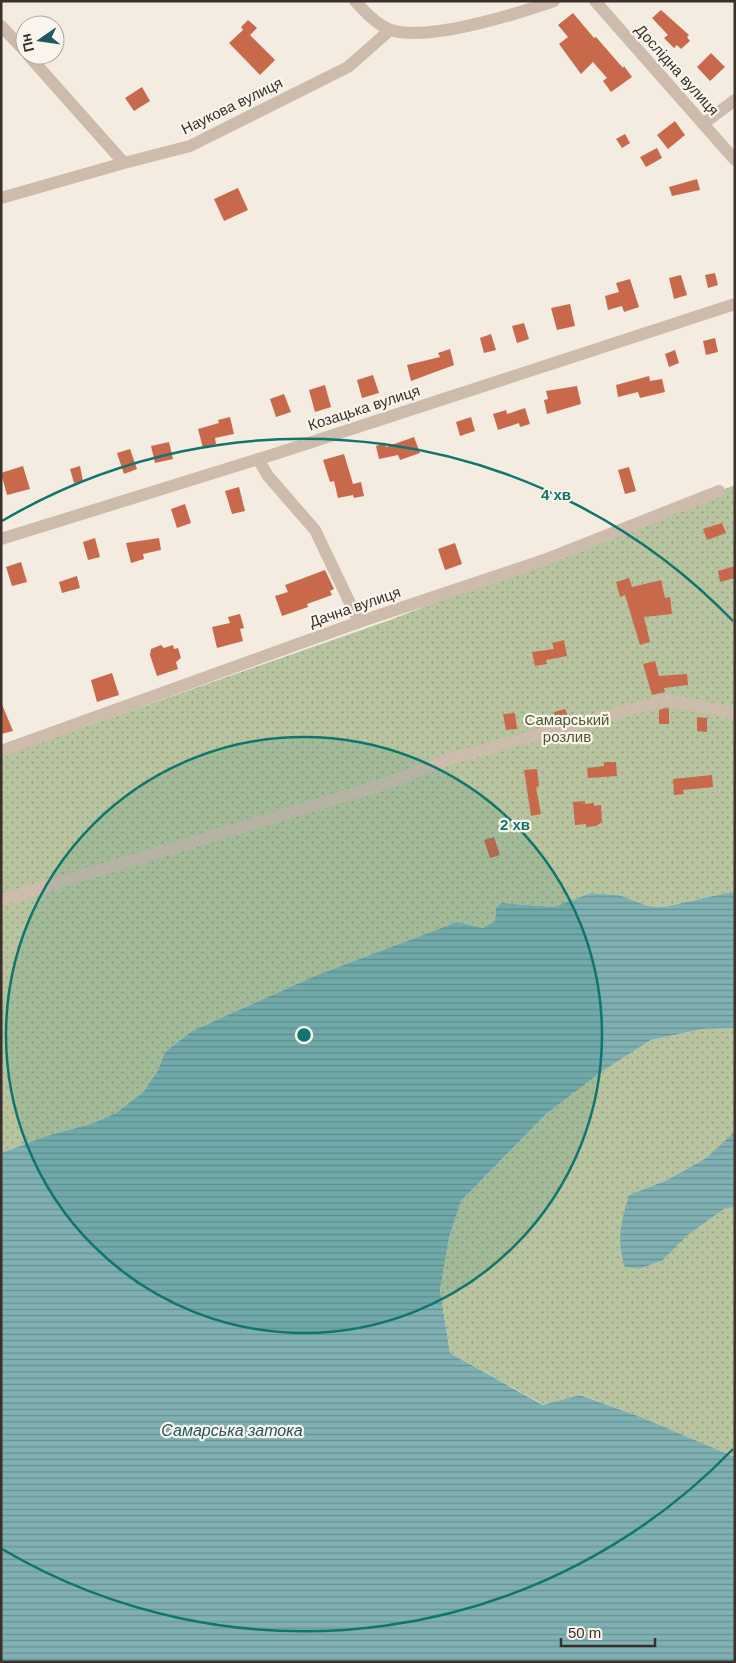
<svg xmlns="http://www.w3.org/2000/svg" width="736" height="1663" viewBox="0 0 736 1663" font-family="Arial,sans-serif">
<defs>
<pattern id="grass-dots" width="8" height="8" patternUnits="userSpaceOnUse" patternTransform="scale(1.25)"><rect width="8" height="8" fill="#b8c4a0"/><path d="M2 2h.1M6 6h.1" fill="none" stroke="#97a083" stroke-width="1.8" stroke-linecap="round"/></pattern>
<pattern id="water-rules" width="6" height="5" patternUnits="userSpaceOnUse" patternTransform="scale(1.25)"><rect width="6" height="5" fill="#7fb0b2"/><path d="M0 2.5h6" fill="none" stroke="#699091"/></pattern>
</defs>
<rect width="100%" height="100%" fill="#f4ebe1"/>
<path fill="url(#grass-dots)" d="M735,485V891L664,907L648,906L619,895L592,893L554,907L502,903L496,907L495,921L483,928L457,922L317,975L192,1031L165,1052L158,1070L144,1091L116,1113L91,1124L46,1136L1,1153V756L390,620Z
M735,1028V1131L706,1158L667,1180L629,1195L625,1267L639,1269L662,1261L688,1235L725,1207H735V1457L641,1417L581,1395L544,1405L450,1353L440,1290L449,1238L461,1201L546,1114L600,1073L651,1040L703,1029Z"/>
<path fill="url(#water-rules)" d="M735,891V1028L703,1029L651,1040L600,1073L546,1114L461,1201L449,1238L440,1290L450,1353L543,1405L580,1395L641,1417L735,1457V1662H1V1153L46,1136L91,1124L116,1113L144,1091L158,1070L165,1052L192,1031L317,975L457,922L483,928L495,921L496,907L502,903L554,907L591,893L619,895L648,906L664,907Z
M735,1131V1207L725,1208L688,1235L662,1261L639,1269L625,1267C616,1240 621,1222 629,1195L667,1180L706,1158Z"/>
<path fill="#c8694b" d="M661,10L689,35L687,37L690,41L681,49L677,45L674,48L664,38L668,35L652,18Z
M573,13L594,38L596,37L623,68L624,66L632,77L611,92L603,81L607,78L593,62L581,74L559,44L568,37L558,25Z
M248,20L257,28L250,35L275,60L260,75L229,43L243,30L241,27Z
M711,53L725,67L710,81L697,67Z
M142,87L150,101L134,111L125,98Z
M675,121L685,135L668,149L657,135Z
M625,134L630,143L622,148L616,139Z
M657,148L662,158L646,167L640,157Z
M697,179L700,190L672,196L669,187Z
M238,188L248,210L224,221L214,199Z
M715,273L718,285L708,288L705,275Z
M681,275L687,295L674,299L669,278Z
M630,279L639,307L624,312L622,306L608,310L605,296L619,292L616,283Z
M570,304L575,326L557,330L551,308Z
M524,323L529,339L517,343L512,326Z
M491,334L496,350L484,353L480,338Z
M715,338L718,352L706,355L703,341Z
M450,349L454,365L411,381L407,365L440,357L438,353Z
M675,350L679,363L669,367L665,354Z
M373,375L379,393L362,398L357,380Z
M649,376L650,381L662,379L665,392L640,398L638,392L618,397L616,385Z
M325,385L331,407L315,412L309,390Z
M577,386L581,404L547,414L544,400L548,399L546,391Z
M284,394L291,412L276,417L270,399Z
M525,408L530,424L520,427L519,423L498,430L493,414L506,410L507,414Z
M230,417L234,434L215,438L216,444L203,448L198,429L219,423L218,420Z
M471,417L475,431L460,436L456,422Z
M414,437L420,453L400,460L398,455L379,459L376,446L385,443L386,447Z
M169,442L173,459L155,463L151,446Z
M130,449L137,469L124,474L117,453Z
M344,454L353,484L361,482L364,496L354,498L353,495L338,498L334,481L330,482L323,460Z
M23,466L30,489L7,495L1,473Z
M80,466L83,481L74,483L70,469Z
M629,467L636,491L625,494L618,470Z
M239,487L245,511L232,514L225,491Z
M185,504L191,523L177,528L171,509Z
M722,523L726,533L707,540L703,529Z
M95,538L100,557L88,560L83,542Z
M159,538L161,550L143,554L144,559L131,563L126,543Z
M455,543L462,564L445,570L438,549Z
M21,562L27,582L12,586L6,567Z
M735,566V578L720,582L718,571Z
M325,570L334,589L330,591L332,595L307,604L308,607L282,616L275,596L288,592L285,585Z
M77,576L80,588L62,593L59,582Z
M629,578L632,587L661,580L665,598L670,597L672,614L644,617L650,642L640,645L625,595L620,597L616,582Z
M240,614L244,628L240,629L243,641L217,648L212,627L230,623L228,617Z
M564,640L567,656L546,660L547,664L535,666L532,652L554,649L552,643Z
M161,645L164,648L173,645L174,649L178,648L181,658L176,662L178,669L157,676L150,655L151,649Z
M655,661L659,676L687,674L688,685L664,688L665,692L652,695L643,664Z
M112,673L119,695L97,702L91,680Z
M1,702L13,731L1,734Z
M665,708L669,709V724H659V710Z
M565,709L569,718L556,721L554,712Z
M515,713L517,729L506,730L503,714Z
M697,717L707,718V732L697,731Z
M604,762H616L617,776L588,778L587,768L604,766Z
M537,769L539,786L536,787L541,814L531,816L524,770Z
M712,775L713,787L683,790L684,794L674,795L673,779Z
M585,801V804L594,803V806L601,805L602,822L596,826L586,827V824L575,825L573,802Z
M494,837L500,855L490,858L484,840Z"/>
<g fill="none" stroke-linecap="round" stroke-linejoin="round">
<path stroke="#cdbbac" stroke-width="12" d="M355,1C365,12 377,25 391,30C428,42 516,14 554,1
M1,26L25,51
M28,55L124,163L190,146L348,67L390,30
M703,124L735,100
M1,198L124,163
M258,459L268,476L315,530L359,622
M1,751L359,622L544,560L719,491
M1,900L385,784L453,758L665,700L735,713"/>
<path stroke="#cdbbac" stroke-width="12" d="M595,1L735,160
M1,539L278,453L735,304"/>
</g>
<circle cx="304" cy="1035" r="298" fill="#0f766e" fill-opacity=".12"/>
<g fill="none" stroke="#0f766e" stroke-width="2.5">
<circle cx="304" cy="1035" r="298"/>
<path d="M733 1449A596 596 0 0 1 2 1549M2 521A596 596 0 0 1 733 621"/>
</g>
<g text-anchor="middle" stroke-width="4.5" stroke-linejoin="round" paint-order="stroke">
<g font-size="15" fill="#3b302b" stroke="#fbf5ee">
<text transform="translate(677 70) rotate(48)" y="5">Дослідна вулиця</text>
<text transform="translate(232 106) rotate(-26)" y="5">Наукова вулиця</text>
<text transform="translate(364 408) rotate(-18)" y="5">Козацька вулиця</text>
<text transform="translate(355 607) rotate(-19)" y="5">Дачна вулиця</text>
</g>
<g font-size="15" fill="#4a5a2e" stroke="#fbf5ee">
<text x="567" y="725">Самарський<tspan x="567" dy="17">розлив</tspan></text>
</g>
<g font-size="16" font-style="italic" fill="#1f5a5e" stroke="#fbf5ee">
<text x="232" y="1436">Самарська затока</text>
</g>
</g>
<circle cx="304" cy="1035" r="8" fill="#0f766e" stroke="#fbf5ee" stroke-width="2.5"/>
<g font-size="15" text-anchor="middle" font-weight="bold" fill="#0f766e" stroke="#fbf5ee" stroke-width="4.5" stroke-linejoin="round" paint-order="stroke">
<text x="556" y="500">4 хв</text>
<text x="515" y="830">2 хв</text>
</g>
<rect width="736" height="1663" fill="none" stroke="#3b302b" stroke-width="5"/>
<g transform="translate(40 40) rotate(257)"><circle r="24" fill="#fbf5ee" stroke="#aea6a0"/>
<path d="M0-4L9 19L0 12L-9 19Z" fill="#1f5a5e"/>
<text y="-8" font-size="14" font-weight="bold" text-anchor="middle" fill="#3b302b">Пн</text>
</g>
<path d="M561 1638v8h94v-8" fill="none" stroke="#3b302b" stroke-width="2.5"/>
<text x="568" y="1638" font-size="15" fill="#3b302b" stroke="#fbf5ee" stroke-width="4" paint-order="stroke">50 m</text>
</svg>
